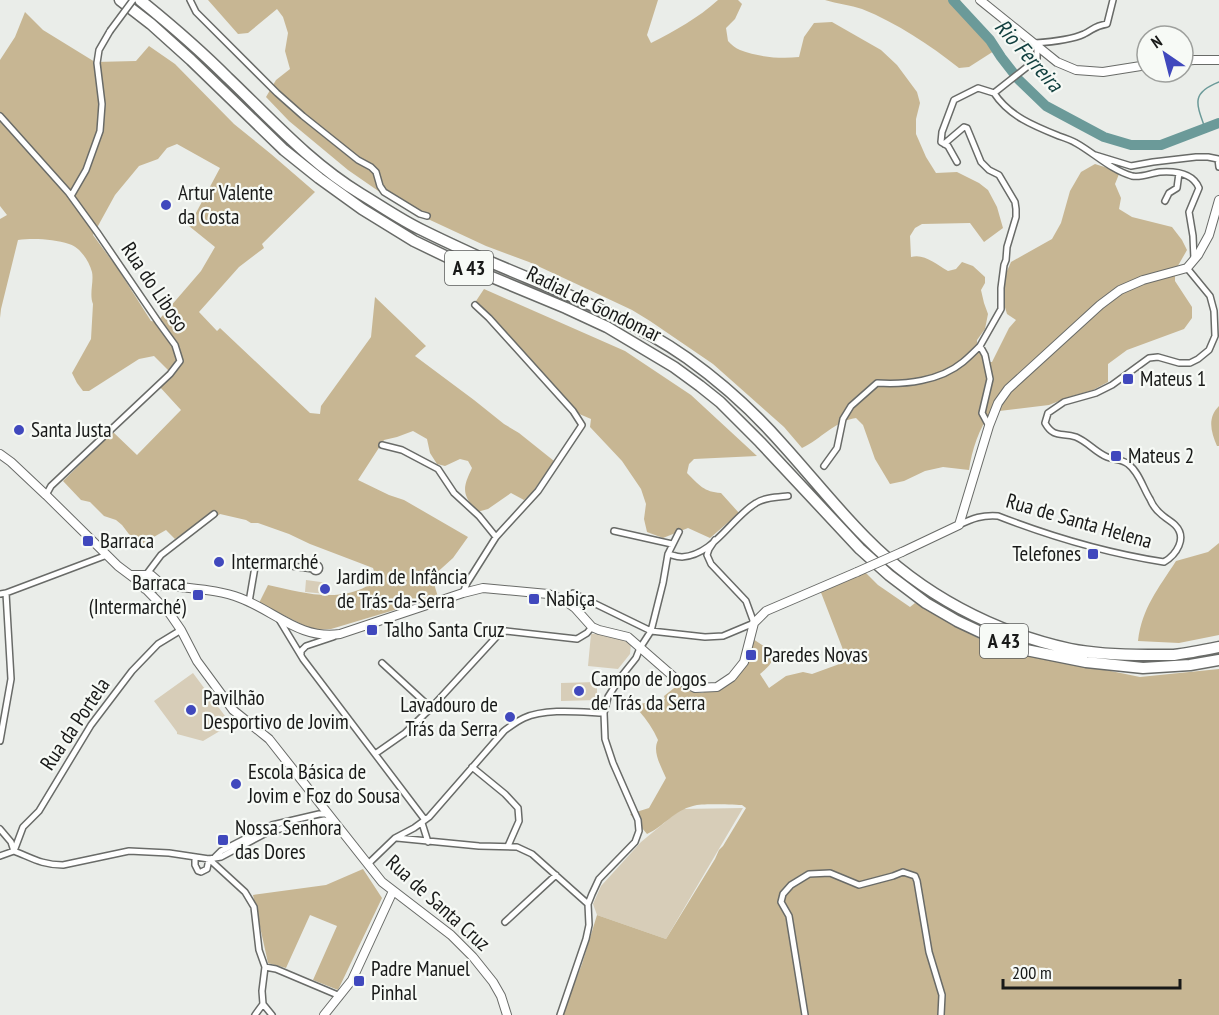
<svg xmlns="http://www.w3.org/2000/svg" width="1219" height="1015" viewBox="0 0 1219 1015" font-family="'PT Sans Narrow',sans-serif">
<rect width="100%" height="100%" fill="#eaede9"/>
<path fill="#d7cdb8" d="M306,580L328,583L327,594L305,592Z
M602,633L622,637L631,644L630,654L618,669L588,666L591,634Z
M193,673L228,720L235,722L203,741L177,734V732L154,701Z
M597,682V700L561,701V683Z
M743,808L666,939L597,915L593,904L601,886L641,842L681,809Z"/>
<path fill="#c7b693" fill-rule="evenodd" d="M208,0H658L647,35L651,43C675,31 698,18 718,0H738L742,4L735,19L726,28L728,41C731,44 735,48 740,50C758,57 780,59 799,57L804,37L814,23L832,22L881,50L897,65L917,92L920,103L916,119V134L926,157L936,173L957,172L979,183L988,190L997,207L1003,228L984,242L970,223L922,224L915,228L910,236L911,257C924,253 936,264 948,271L956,269L962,262L973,266L985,277V283L981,290L984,303L988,314L985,329L977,340V350L988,362H992L1009,328L1016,320L1007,314L1004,304V278L1011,262L1052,239L1061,223L1070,191L1081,172L1095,164L1111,169L1119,174L1115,184L1121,198L1119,209L1132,217L1172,227L1182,240L1187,250L1175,271V281L1192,307V318L1184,329L1127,350L1108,364V382L1093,390L1069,397L1049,405L991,412C979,429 972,449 969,470L943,467L925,471L904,481L890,484L875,459L863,425L856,418C835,421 821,439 802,448L784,427L713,364L650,321L632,310L583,287L529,262L486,246L400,206L348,170L289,121L266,97L276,80L290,69L285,51L288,33L283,17L277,9L248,33L238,34Z
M825,0H960L994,51L969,67L959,68C930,45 897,23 862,9C851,5 837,4 825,0Z
M25,12L43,30L95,62L136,61L149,46L175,64L234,124L271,154L315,192L262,244L264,248L239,267L199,312L217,331L220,328L310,413L320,414L321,406L371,337L375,297L426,346L415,356L474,400L504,424L519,433L554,461L532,493L524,500L511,493L488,509L477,512C462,494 462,489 472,468L468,461L460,459L445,466L437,464L430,453L427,439L413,431L397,437L384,440L358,480L389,495L404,500L468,537L453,558L432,577L438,597L331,629L313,630L259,603L268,585C305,593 338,604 373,583L376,577L373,568L310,544L289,534L258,523H251L246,520L220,514L201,528L193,527L175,539L166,530L138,546L122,525L116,520L104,516L90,502L81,500L63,481L113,432L137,455L181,410L159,386L172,374L154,356L139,359L89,391H83L77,383L72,373L91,339L93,304C89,294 94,282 92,272C89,261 80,247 69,244C54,239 33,238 18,240L1,309L0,318V219L7,215L0,206V60L15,37ZM177,144L220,168L189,226L215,247L201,271L157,322L151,321L118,269L93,235L115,195L139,166L158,159L167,148Z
M484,289L625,351L691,395L757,456L694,459L689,464L687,473C699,485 704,492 721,493L739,513L710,538L688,528L663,538L647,532L644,519L646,504L641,489L622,461L590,427L591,419L577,413L506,336L476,301Z
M1219,406V446H1217C1211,432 1207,418 1219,406Z
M1219,543V635L1179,643L1138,641C1142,608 1158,589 1176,561L1208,552Z
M864,571L878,585L910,607L915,603L994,647L1140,677L1219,669V1015H562L582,964L597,915L666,939L715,859L719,850L723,846L746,808L742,805C730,805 704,803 693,806C675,810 663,827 647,834L630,814L649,808L666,778C661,766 652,752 658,740C653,729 647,720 639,711L641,704C650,701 658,703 665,699L664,696L678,685L692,692L702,693L734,680L749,659L753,639L773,652C773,664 769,666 760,674L769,688L786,676L803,672L812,674L845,662L847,660L820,590Z
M363,869L382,898L338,990L313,980L337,926L310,915L286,968L268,963L253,895L326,885Z"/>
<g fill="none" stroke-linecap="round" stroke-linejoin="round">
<path stroke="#6b9a99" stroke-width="1.5" d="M1205,128C1196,103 1191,93 1219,82"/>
<path stroke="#6b9a99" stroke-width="10" d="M953,0L990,40L1001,57L1018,79L1046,106L1104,137L1131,145H1161L1219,123"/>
<defs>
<path id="street" d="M190,0L196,12L277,93L303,116L358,160L371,167L376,172L380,186L384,192L420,214L427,216
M1035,43C1050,42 1071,40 1084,34C1094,29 1094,26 1107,24L1113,0
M994,93C1009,116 1034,126 1059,136C1065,138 1071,140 1076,143C1094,153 1111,170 1132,176C1141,178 1151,173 1160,172C1175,171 1193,173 1199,188L1189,212L1193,236L1194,259
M994,93L1037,59V47
M0,116L68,192L97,232L159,323L175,345L180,361L170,374L51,486L46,495
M944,144L964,127L967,128L981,162L989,170L999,175L1015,202L1016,209V217L1007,247L1006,260L1004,265L1001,288V309L980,346L985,355L990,379L982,413L989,426
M1095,155L1131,166L1153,162L1196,157H1208L1218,159L1219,167
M957,162L948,146L941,142L942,132L954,100L978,88L994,93
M71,196L86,170L100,131L102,104L97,63L99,50L110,31
M1165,201L1169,193L1177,188L1179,173
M382,445L402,450L438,469L454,493L479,516L496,537
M824,466L837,448L843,419L851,406L877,383C905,385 940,381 963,362C969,357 975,351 980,346
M959,525C973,518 982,515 998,516C1052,537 1106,553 1164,562C1176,555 1188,538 1175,525C1171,521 1165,518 1161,514C1156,510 1152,504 1150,499C1143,488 1139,472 1128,464C1122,459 1114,460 1107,457C1095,452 1088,442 1076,437C1062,432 1054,439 1045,423L1048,413L1064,402L1096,393L1112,385L1149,358L1158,357L1179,363H1190L1198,359L1209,350L1215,336L1214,311L1210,296L1187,268
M614,531L672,544
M668,554C672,555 677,557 682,557C714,555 731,518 756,503C765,497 778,497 788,496
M312.5 568a3.5 3.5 0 1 1 7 0a3.5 3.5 0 1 1-7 0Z
M146,575L161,555L214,514
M463,593L467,583L496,537L538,491L582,425L573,411L489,318L475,305
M0,594L6,593L107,555
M564,600L573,593L651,631L705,637L723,636L754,623L746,601L711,564L707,555L709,549L715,540
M249,602L256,561L313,569
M280,621L303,659L425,820
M301,654V651L306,646L333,637
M382,663L431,708
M0,741L11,679L6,593
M375,754L405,733L431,708L499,634L506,631L577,639L587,633L592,627
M472,767L505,794L518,808L519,821L508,846
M422,823L428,842
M0,829L11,842L14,851
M397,838L479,846L517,847L532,854L588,904
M14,851C32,858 42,865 63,865L129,851L169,853L209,859L221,857L270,831L324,820L335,823
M14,851L23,827L39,811L91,725L132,671L158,644L181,630
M0,856L14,851
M195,857V865L198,871L201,872L207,869L209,859
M215,857L221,851L272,825L319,814H327
M209,859L245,892L254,907L259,950L265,967L262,991L263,1004L255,1015
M368,864L395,838L414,828L429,817L504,731C511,726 517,721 524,718C546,708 580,712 604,713
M505,922L556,875
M265,967L276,969L340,996
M263,1004L272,1015
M560,1015L586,939L589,925L588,904L592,894L599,879L635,842L639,831L638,820L613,763L605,739L604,713L608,697L620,678L636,658L640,648L651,631L663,583L668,554L679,532
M805,1015L789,916L781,902L783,894L791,885L809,874L830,873L859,885L893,876L903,872L915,876L917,881L929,952L942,995L941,1015"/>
<path id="secondary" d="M980,0L1057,62L1076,70L1103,72L1147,65
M1183,61L1194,60H1219
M0,454L11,462L46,495L118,566L138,581L170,614L181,630L197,661L233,710L269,739L382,882L451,935L473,957L493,982L501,996L507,1015
M902,552L959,525L989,426L998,403L1008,389L1100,305L1120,290L1143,280L1187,268L1198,255L1209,235L1219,200
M132,575H151L159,582L164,584
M145,589C152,591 158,585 166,585C190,589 217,589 240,598C275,611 300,640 340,634L463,593L483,588L548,594L564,600L575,608L592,627L599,630L628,637L675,678L695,688L717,687L732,677L744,662L754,623L766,611L857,572
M324,1015L352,980L393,891"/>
<path id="highway" d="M120,0L151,24L191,60L284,150L319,178L362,209L414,241L470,268L566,308L607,327L674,367L700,386L720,402L760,442L860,549L889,575L926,603L957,621L991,637L1026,650L1086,662L1143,668L1190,665L1219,660
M140,0C171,25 200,50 228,78C271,119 310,163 361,194C381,206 401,220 422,230C444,241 466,251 488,261C555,290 626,315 687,358C722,383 755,413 783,445C811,476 837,509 866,538C921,594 993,632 1070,649C1095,654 1122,655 1148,655C1156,655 1165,655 1174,655C1189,653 1204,650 1219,647"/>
</defs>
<use href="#street" stroke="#696b68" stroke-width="8"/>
<use href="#secondary" stroke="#696b68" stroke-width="10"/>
<use href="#highway" stroke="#696b68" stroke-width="13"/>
<use href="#street" stroke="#fff" stroke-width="5"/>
<use href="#secondary" stroke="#fff" stroke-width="8"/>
<use href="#highway" stroke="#fff" stroke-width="10"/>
<defs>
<path id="street-bridge" d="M110,31L133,0"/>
<path id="secondary-bridge" d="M857,572L902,552"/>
</defs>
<use href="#street-bridge" stroke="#696b68" stroke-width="8" stroke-linecap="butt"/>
<use href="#secondary-bridge" stroke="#696b68" stroke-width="10" stroke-linecap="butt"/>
<use href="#street-bridge" stroke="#fff" stroke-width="5"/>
<use href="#secondary-bridge" stroke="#fff" stroke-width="8"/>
</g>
<g fill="#4048bd" stroke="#f7faf6" stroke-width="2">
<circle cx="166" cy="205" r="6"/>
<rect x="1122" y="373" width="12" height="12" rx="3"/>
<circle cx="19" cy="430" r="6"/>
<rect x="1110" y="450" width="12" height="12" rx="3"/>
<rect x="82" y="535" width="12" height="12" rx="3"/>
<rect x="1087" y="548" width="12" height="12" rx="3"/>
<circle cx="219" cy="562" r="6"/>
<circle cx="325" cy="589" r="6"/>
<rect x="192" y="589" width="12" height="12" rx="3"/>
<rect x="528" y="593" width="12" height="12" rx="3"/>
<rect x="366" y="624" width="12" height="12" rx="3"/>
<rect x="745" y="649" width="12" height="12" rx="3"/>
<circle cx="579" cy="691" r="6"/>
<circle cx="191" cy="710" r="6"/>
<circle cx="510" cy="717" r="6"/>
<circle cx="236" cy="784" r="6"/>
<rect x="217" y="834" width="12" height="12" rx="3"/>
<rect x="353" y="975" width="12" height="12" rx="3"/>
</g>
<g text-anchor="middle" stroke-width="4.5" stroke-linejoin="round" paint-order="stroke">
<g fill="#f7faf6" stroke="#5b5c5b" stroke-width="1.5">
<rect x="445" y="251" width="48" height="34" rx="4.5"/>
<rect x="980" y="624" width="48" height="34" rx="4.5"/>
</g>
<g font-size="20" font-weight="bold" fill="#181918">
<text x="469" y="275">A 43</text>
<text x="1004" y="648">A 43</text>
</g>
<g font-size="21" fill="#181918" stroke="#f7faf6" text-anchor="start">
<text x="178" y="200">Artur Valente<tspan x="178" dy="24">da Costa</tspan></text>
<text x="1140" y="386">Mateus 1</text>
<text x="31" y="437">Santa Justa</text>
<text x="1128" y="463">Mateus 2</text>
<text x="100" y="548">Barraca</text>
<text x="1081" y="561" text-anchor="end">Telefones</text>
<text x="231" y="569">Intermarché</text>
<text x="337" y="584">Jardim de Infância<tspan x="337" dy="24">de Trás-da-Serra</tspan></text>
<text x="186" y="590" text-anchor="end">Barraca<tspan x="186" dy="24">(Intermarché)</tspan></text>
<text x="546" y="606">Nabiça</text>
<text x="384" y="637">Talho Santa Cruz</text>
<text x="763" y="662">Paredes Novas</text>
<text x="591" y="686">Campo de Jogos<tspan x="591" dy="24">de Trás da Serra</tspan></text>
<text x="203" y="705">Pavilhão<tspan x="203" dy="24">Desportivo de Jovim</tspan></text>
<text x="498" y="712" text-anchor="end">Lavadouro de<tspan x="498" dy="24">Trás da Serra</tspan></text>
<text x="248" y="779">Escola Básica de<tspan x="248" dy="24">Jovim e Foz do Sousa</tspan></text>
<text x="235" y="835">Nossa Senhora<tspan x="235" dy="24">das Dores</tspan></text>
<text x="371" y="976">Padre Manuel<tspan x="371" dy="24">Pinhal</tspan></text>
</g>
<g font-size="21" fill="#181918" stroke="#f7faf6">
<text transform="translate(155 287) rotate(56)" y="7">Rua do Liboso</text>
<text transform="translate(594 304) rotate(26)" y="7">Radial de Gondomar</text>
<text transform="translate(1079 521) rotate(16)" y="7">Rua de Santa Helena</text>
<text transform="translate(75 724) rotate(-56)" y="7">Rua da Portela</text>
<text transform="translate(438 903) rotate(42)" y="7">Rua de Santa Cruz</text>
</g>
<g font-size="22" font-style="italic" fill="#12403f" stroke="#f7faf6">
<text transform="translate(1029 55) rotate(48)" y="8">Rio Ferreira</text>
</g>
</g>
<g transform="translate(1165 54) rotate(325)"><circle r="28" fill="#f7faf6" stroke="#9ea09d" stroke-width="1.5"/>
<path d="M0-4.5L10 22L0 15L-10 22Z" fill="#4048bd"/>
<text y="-9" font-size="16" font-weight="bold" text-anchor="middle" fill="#181918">N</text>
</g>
<path d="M1003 979v9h177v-9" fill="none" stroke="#181918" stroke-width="3"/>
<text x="1012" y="979" font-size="18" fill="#181918" stroke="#f7faf6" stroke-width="4.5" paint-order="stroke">200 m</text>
</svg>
